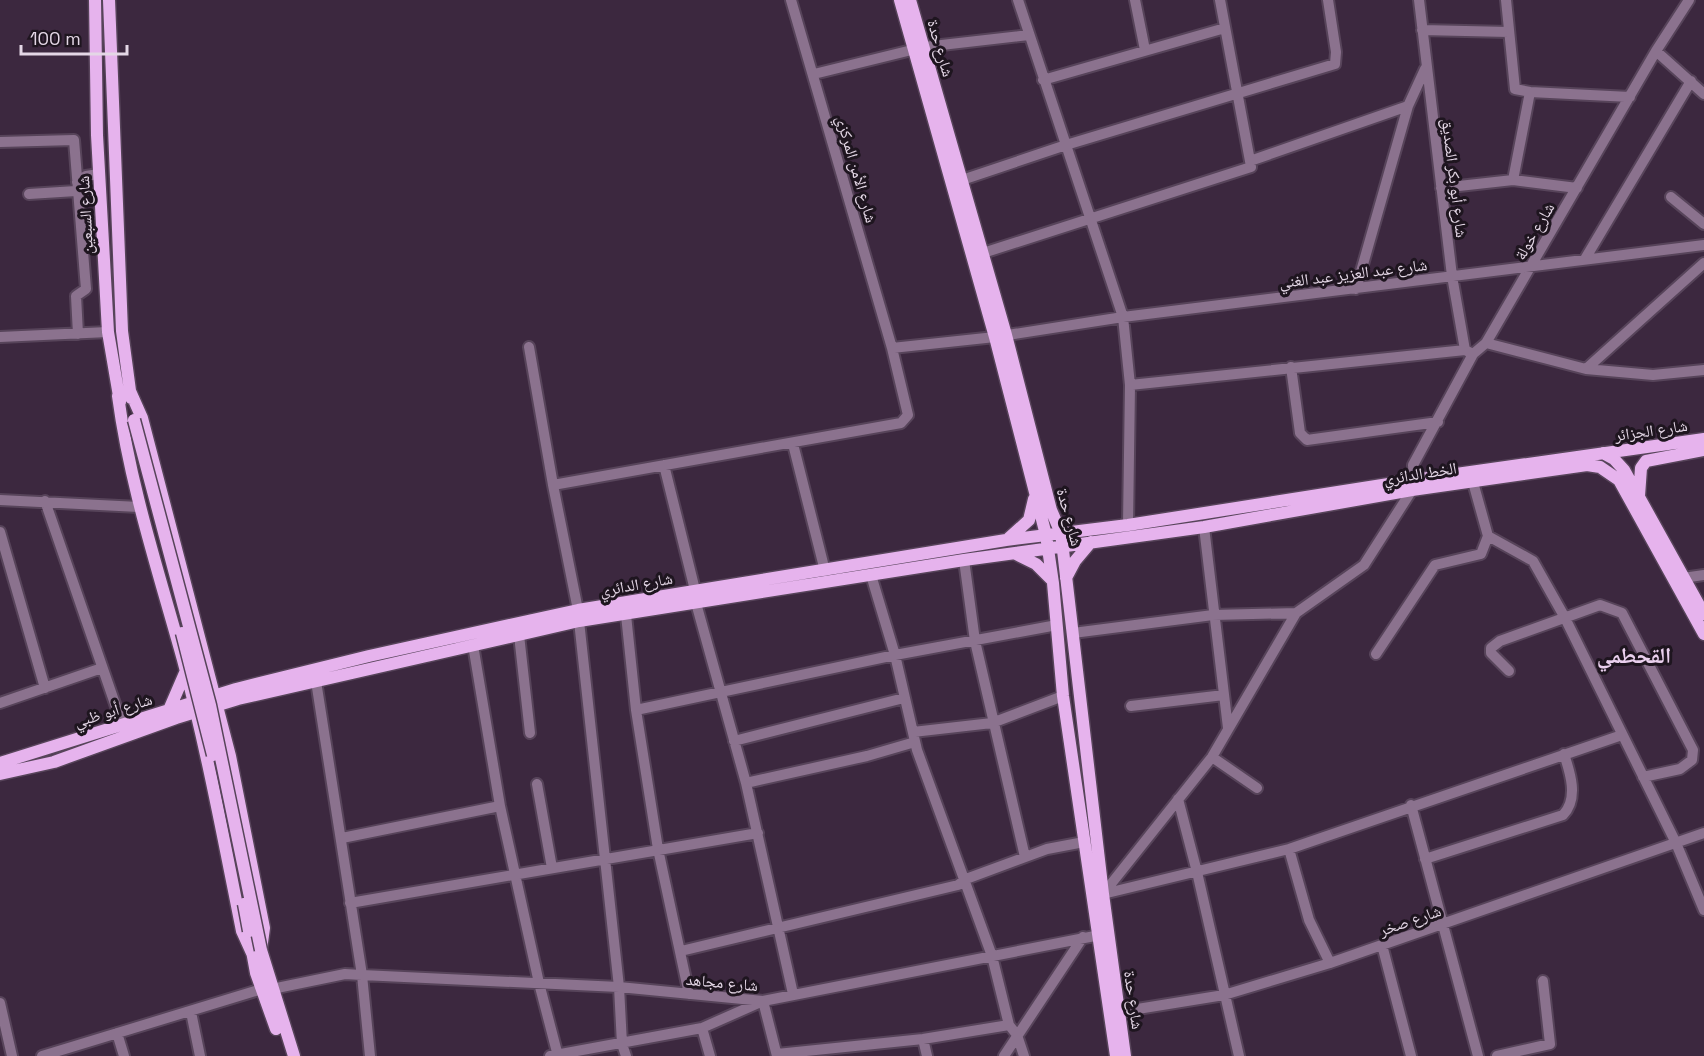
<svg xmlns="http://www.w3.org/2000/svg" width="1704" height="1056" viewBox="0 0 1704 1056" font-family="'Space Grotesk','Noto Naskh Arabic',sans-serif">
<rect width="100%" height="100%" fill="#3c283f"/>
<g fill="none" stroke-linecap="round" stroke-linejoin="round">
<defs>
<path id="minor" d="M1018,0L1123,317L1130,385L1128,525
M1135,0L1145,50
M1220,0L1250,161
M1419,0L1452,276L1465,350L1473,354
M1506,0L1515,89L1530,92L1630,97
M1422,30L1509,32
M1656,51L1704,94
M814,74L924,47L1029,35
M1043,80L1225,28
M0,142L74,140L86,289L76,296L78,334
M962,180L1066,145L1335,64L1336,52L1328,0
M1513,180L1530,92
M77,182L86,176L99,174
M1441,188L1513,180L1577,188
M29,194L76,191
M1671,197L1704,224
M983,253L1251,167L1250,161L1408,106
M1585,259L1691,81
M1356,289L1408,106L1425,69
M0,337L108,332
M1486,343L1586,369L1653,375L1704,370
M529,347L553,485L578,610
M892,348L995,337L1123,317L1704,245
M1291,367L1300,433L1307,440L1438,422
M1586,369L1704,263
M1130,385L1465,350
M793,444L825,571
M664,465L695,590
M1471,475L1488,536L1533,561L1564,616L1676,843L1704,910
M1414,480L1413,465L1473,354L1486,343L1656,51L1689,0
M553,485L901,423L908,415L892,348L791,0
M0,500L139,507
M45,501L122,724
M1204,527L1228,728
M0,532L45,688
M964,560L975,641L1025,857
M871,575L895,655L917,750L992,956L1009,1025L1017,1035L1024,1056
M1683,578L1704,575
M696,603L746,783L793,994
M626,615L636,710L658,849L689,994
M579,621L619,987L622,1044L626,1056
M1073,633L1213,615L1296,613
M519,635L530,733
M473,645L500,806L539,983L558,1056
M1376,654L1435,565L1481,554L1488,536
M1509,671L1491,653V648L1500,641L1600,605L1622,613L1693,750L1692,760L1680,769L1643,777
M316,681L362,975L370,1056
M0,703L102,668
M1131,706L1224,695
M636,710L895,655L1057,625
M913,732L992,723L1063,696
M734,741L904,698
M1212,757L1257,788
M746,783L867,756L915,742
M537,784L552,868
M1178,799L1197,872L1239,1056
M1411,805L1478,1056
M342,838L500,806
M1289,849L1309,920L1330,963
M1425,859L1563,815C1579,799 1570,772 1564,754
M1103,894L1289,849L1622,735
M1103,894L1212,757L1296,613L1364,565L1412,490
M350,903L758,833
M1382,945L1411,1056
M681,951L958,885L966,879L1047,849L1084,842
M272,989L345,974L362,975L619,987L763,1001L1105,934
M0,1003L12,1056
M191,1012L200,1056
M1119,1012L1224,995L1330,963L1704,833
M702,1028L710,1056
M117,1033L124,1056
M923,1039L927,1056
M777,1054L923,1039L1009,1025
M42,1056L262,989
M550,1056L702,1028L763,1001L777,1056
M1004,1056L1083,937
M1497,1056L1550,1044L1543,981"/>
<path id="major" d="M95,0L97,135L108,332L120,402
M109,0L122,331L131,398
M900,0L995,337L1046,535L1053,583L1063,696L1116,1056
M910,0L1006,335L1051,510L1061,533L1103,894L1125,1056
M130,391L142,418L230,756L264,928L261,950L294,1056
M118,396C130,486 159,573 183,660C207,750 224,841 242,931L252,953
M1603,453L1614,459L1624,470L1704,614
M1639,496L1641,468L1646,461L1704,450
M1009,538L1029,520L1034,499
M1016,554L1036,564L1052,580
M1066,578L1075,561L1091,542
M169,710L185,673
M0,763L236,689L369,656L578,610L1006,540L1128,525L1414,480L1704,439
M0,774L54,762L176,718L238,699L579,621L964,560L1204,527L1412,490L1587,465L1600,467L1619,480L1704,634
M251,946L256,973L276,1029"/>
</defs>
<use href="#minor" stroke="#57445a" stroke-width="14"/>
<use href="#major" stroke="#57445a" stroke-width="15"/>
<use href="#minor" stroke="#8b728e" stroke-width="10"/>
<use href="#major" stroke="#e6b3ed" stroke-width="12"/>
<defs>
<path id="major-bridge" d="M134,420L210,705L261,950
M182,633L213,755
M244,904L249,931"/>
</defs>
<use href="#major-bridge" stroke="#57445a" stroke-width="15" stroke-linecap="butt"/>
<use href="#major-bridge" stroke="#e6b3ed" stroke-width="12"/>
</g>
<g text-anchor="middle" stroke-width="6" stroke-linejoin="round" paint-order="stroke">
<g font-size="16" fill="#e4d7e6" stroke="#1e151f">
<text transform="translate(941 48) rotate(74)" y="6">شارع حدة</text>
<text transform="translate(857 169) rotate(74)" y="6">شارع الأمن المركزي</text>
<text transform="translate(1455 178) rotate(83)" y="6">شارع أبو بكر الصديق</text>
<text transform="translate(85 215) rotate(-93)" y="6">شارع السبعين</text>
<text transform="translate(1534 231) rotate(-60)" y="6">شارع خولة</text>
<text transform="translate(1353 273) rotate(-7)" y="6">شارع عبد العزيز عبد الغني</text>
<text transform="translate(1651 430) rotate(-8)" y="6">شارع الجزائر</text>
<text transform="translate(1420 473) rotate(-9)" y="6">الخط الدائري</text>
<text transform="translate(1070 517) rotate(75)" y="6">شارع حدة</text>
<text transform="translate(636 584) rotate(-10)" y="6">شارع الدائري</text>
<text transform="translate(113 710) rotate(-17)" y="6">شارع أبو ظبي</text>
<text transform="translate(1410 920) rotate(-19)" y="6">شارع صخر</text>
<text transform="translate(722 982) rotate(5)" y="6">شارع مجاهد</text>
<text transform="translate(1134 1000) rotate(82)" y="6">شارع حدة</text>
</g>
<g font-size="22" font-weight="bold" fill="#ead0ee" stroke="#1e151f">
<text x="1634" y="663">القحطمي</text>
</g>
</g>
<path d="M21 45v9h106v-9" fill="none" stroke="#e4d7e6" stroke-width="3"/>
<text x="30" y="45" font-size="18" fill="#e4d7e6" stroke="#1e151f" stroke-width="4.5" paint-order="stroke">100 m</text>
</svg>
